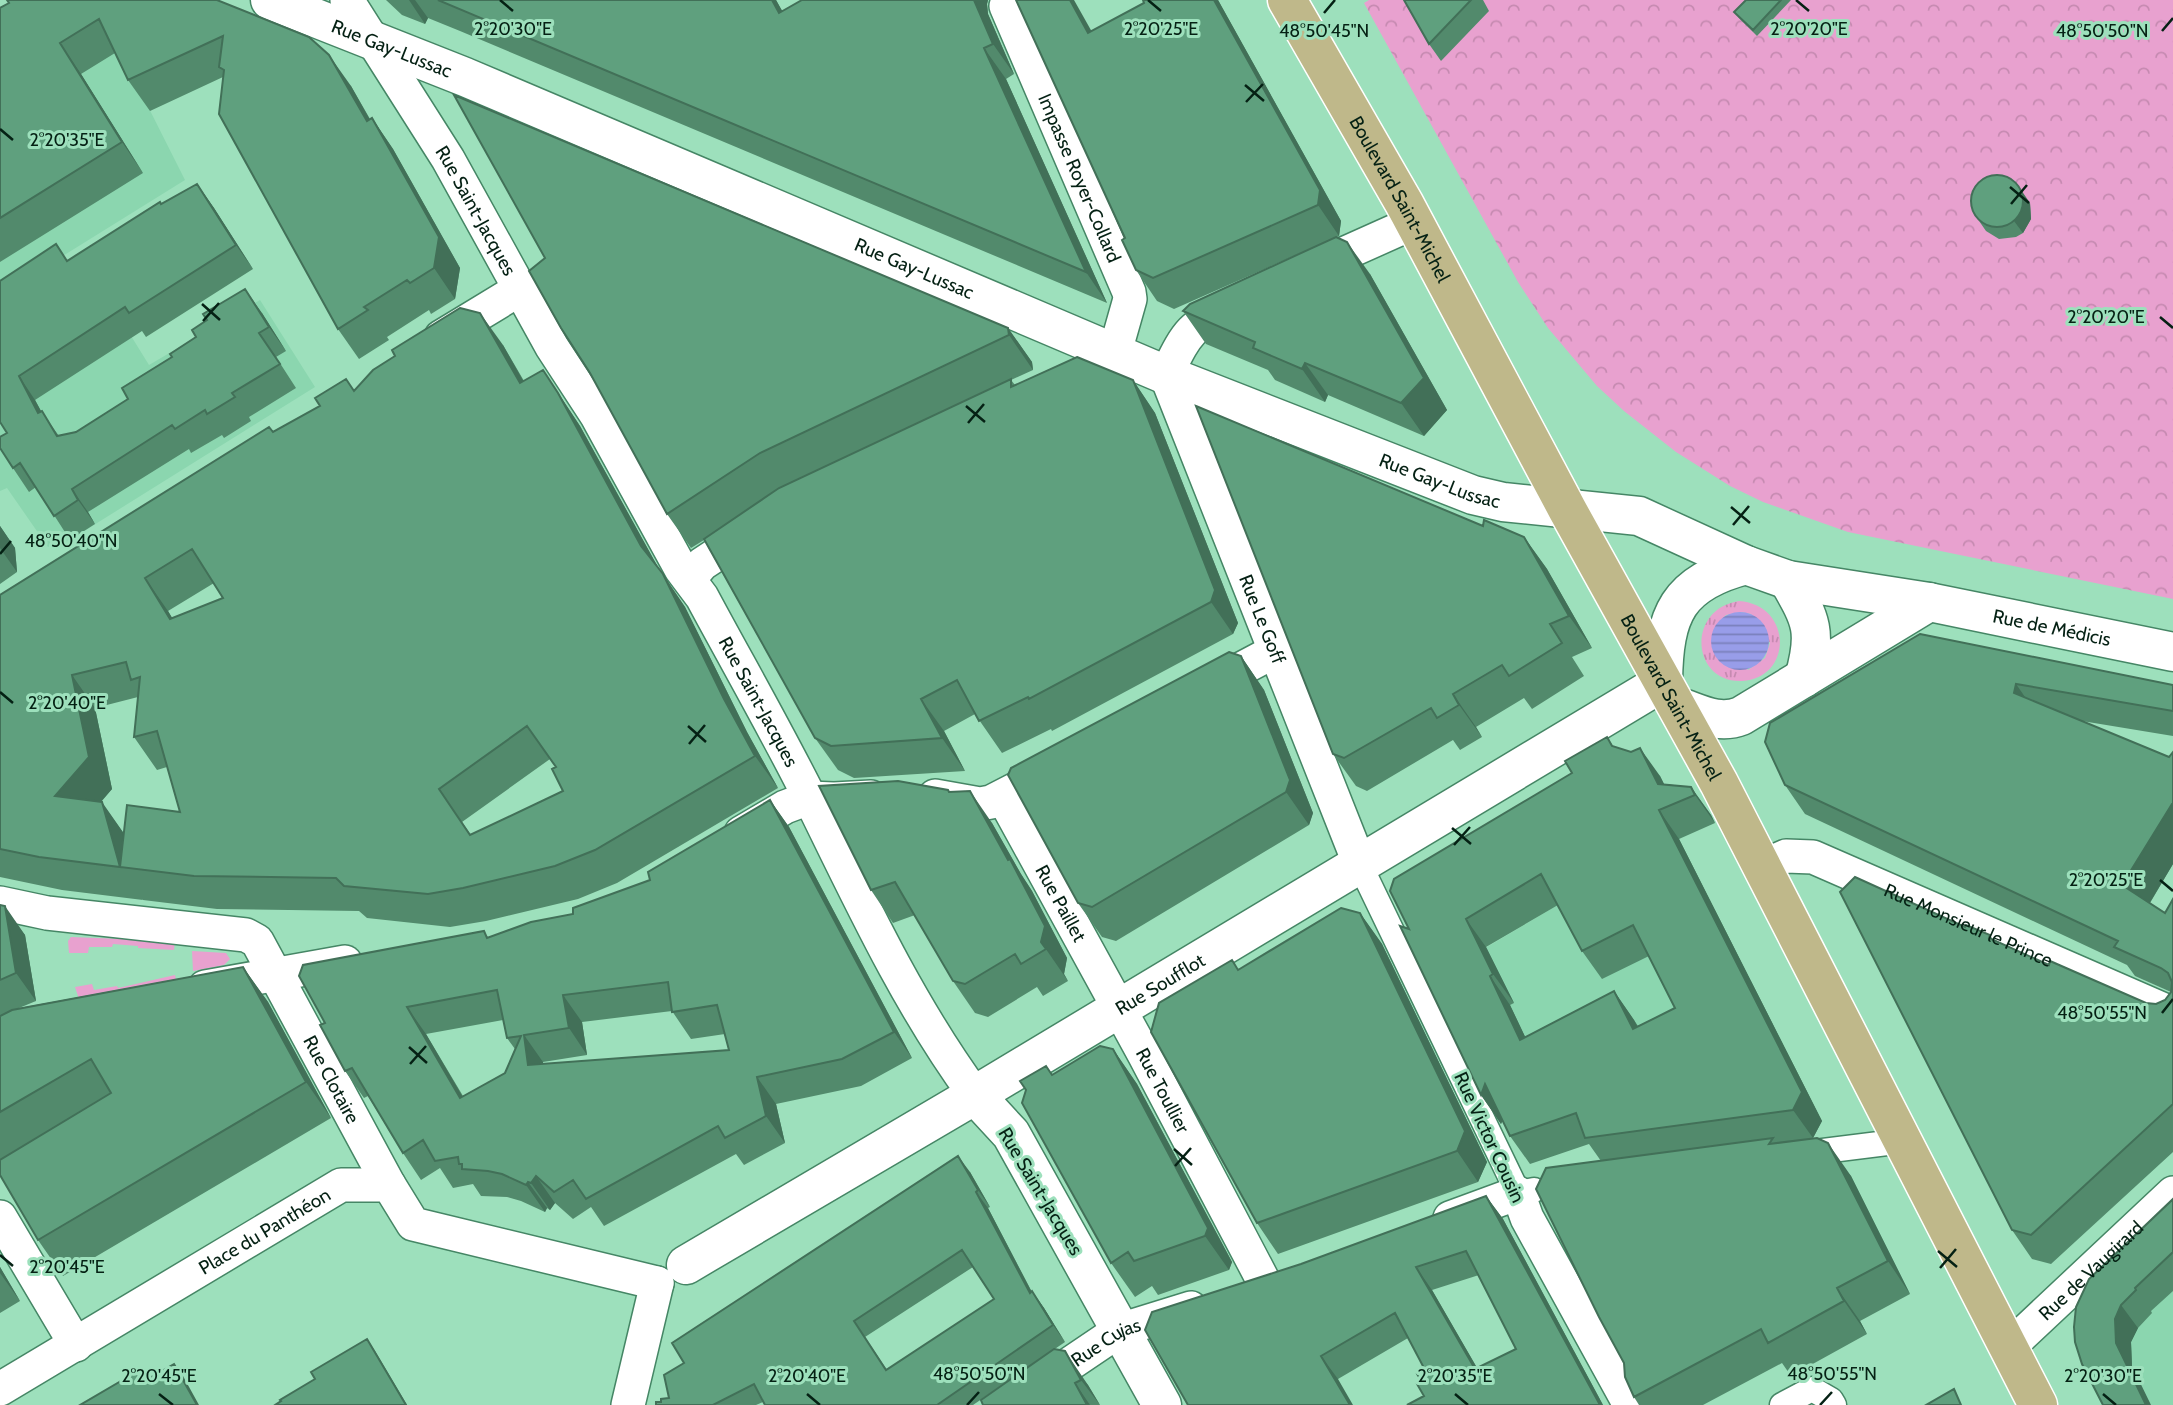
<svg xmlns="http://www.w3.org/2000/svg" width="2173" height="1405" viewBox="0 0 2173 1405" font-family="Cabin,sans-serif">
<defs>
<pattern id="grass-tufts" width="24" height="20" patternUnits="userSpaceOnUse" patternTransform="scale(1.75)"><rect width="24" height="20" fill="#e8a1cf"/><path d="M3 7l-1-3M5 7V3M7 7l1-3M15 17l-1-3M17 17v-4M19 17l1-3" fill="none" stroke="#c68ab1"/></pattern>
<pattern id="park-crowns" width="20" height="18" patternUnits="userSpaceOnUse" patternTransform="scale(1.75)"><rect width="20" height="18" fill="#e8a1cf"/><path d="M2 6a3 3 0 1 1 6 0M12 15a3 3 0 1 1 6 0" fill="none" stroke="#c68ab1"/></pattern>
<pattern id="water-rules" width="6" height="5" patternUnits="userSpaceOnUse" patternTransform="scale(1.75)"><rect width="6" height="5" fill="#989de9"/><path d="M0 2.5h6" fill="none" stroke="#7a80bc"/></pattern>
</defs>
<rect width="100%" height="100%" fill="#9de0bc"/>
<path fill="#8bd6af" d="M0,25L121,53L185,180L0,295Z
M81,255L149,365L260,300L315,387L65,543L59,541L48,547L7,488L0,491V305Z
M1612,873L1724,1094L1585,1101L1438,976Z
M2173,1237V1405H2107L2126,1281Z"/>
<path fill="url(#grass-tufts)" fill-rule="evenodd" d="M1739,601C1793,605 1793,678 1742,681C1691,683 1686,609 1739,601ZM1741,612L1751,614L1770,643L1765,658L1748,670L1715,627L1726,615Z"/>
<path fill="url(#park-crowns)" d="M1369,0H2173V599L1848,532L1763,502L1730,486L1676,452L1624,411L1597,386L1548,328L1518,282L1364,3Z"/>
<path fill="#e8a1cf" d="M71,937L175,941L174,950L138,948V946L113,944L112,947H89L88,953H69L68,941Z
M192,951L226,953L230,959L224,965L193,971Z
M175,975L177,984L79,999L75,987L92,984L94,990L117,986L118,988Z"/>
<path fill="url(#water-rules)" d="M1711 641a29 29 0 1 1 58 0a29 29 0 1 1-58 0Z"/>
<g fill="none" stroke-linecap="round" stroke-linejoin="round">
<defs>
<path id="pedestrian" d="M1360,865L1518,1193L1534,1190
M1799,1154L1903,1141
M1782,1405L1812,1389L1831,1400L1834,1405"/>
<g id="minor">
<path id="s1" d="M347,0L448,159L552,347L597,416L681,569L702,597C738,664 776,730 810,798C860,900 908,1004 975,1095"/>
<path id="s2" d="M1006,6L1129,292L1130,299L1115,352L1091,364"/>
<path d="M1310,269L1415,222"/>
<path id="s3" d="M1233,306C1189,327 1188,331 1166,375L1360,865"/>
<path d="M441,337L520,289"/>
<path d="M690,578L702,564L752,531"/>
<path d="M1209,686L1275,651"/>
<path d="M935,796L980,804L991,802L1057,768"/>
<path id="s4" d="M1003,797L1144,1054L1265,1284"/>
<path d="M741,833L785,807L809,798L834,799L871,797"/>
<path id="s5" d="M1761,867L1786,856L1813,857L2173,1014"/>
<path id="s6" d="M0,903L47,913L246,935L257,941L389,1185"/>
<path d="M205,987L345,962"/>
<path d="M0,1217L76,1345"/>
<path d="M1450,1218L1518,1193L1527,1218L1630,1405"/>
<path id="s7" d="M2009,1347L2173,1193"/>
<path id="s8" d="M0,1389L341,1185H389L413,1224L657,1283"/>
<path d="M628,1405L657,1283"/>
<path id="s9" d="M1009,1405L1120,1330L1191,1308"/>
</g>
<g id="tertiary">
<path id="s10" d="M270,0L465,77L1166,375L1473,495L1503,502L1639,516L1746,565L1788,580L1929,602L2173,652"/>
<path d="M1788,580C1812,621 1817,632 1804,678"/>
<path d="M1663,682C1664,614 1677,583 1746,565"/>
<path d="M1677,706C1699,713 1718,725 1741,716L1929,602"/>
<path d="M686,1265L975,1095"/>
</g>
<g id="secondary">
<path id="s11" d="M1162,1405L1011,1134L975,1095L1663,682"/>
</g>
<g id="primary">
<path id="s12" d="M1287,0L1404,203L1567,509L1719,783L2038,1405"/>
</g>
</defs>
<use href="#pedestrian" stroke="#458665" stroke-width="27"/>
<use href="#minor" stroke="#458665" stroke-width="36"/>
<use href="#tertiary" stroke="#458665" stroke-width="41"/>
<use href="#secondary" stroke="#458665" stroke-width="41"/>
<use href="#primary" stroke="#fff" stroke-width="41"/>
<use href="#pedestrian" stroke="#fff" stroke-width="24"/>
<use href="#minor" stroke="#fff" stroke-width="33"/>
<use href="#tertiary" stroke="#fff" stroke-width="38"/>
<use href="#secondary" stroke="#fff" stroke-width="38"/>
<use href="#primary" stroke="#bfb88a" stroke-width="38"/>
</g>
<path fill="#528a6c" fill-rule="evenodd" d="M217,0L351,86L370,119L372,118L393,149L460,268L455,299L431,314L429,310L387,337L389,340L359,359L338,329L223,77L150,111L128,80L115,53L81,74L143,173L0,262V8Z
M386,0H776L782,11L802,0H988L987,4L988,14L1014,74L1006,79L1107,303L460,31L428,18L425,24L402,15Z
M1143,0H1218L1341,221L1339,236L1174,309L1157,301L1136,270L1125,238L1092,31L1144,3Z
M1404,0H1483L1489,11L1441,61L1429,44Z
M1746,0H1791L1757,36L1739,18L1734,12Z
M197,184L214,208L253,269L146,337L142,331L35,400L41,411L59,436L76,432L262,313L286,351L276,357L296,388L249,417L251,421L224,438L222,435L191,453L189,449L88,512L95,524L70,540L36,487L29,492L13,468L7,433L0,422L67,261L161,204Z
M2030,203L2031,219L2023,233L2016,237L1999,239L1986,231L1977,218Z
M1370,274L1447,410L1424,436L1328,395L1325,402L1275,380L1268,370L1206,344L1183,311Z
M1008,328L1032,362L1033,370L1011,380L1015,385L1133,380L1155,413L1238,623L1233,634L1052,731L1051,729L1002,753L975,714L944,731L965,771L854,778L838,770L815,738L704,540L691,548L667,514L590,373Z
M503,345L524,381L543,370L580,426L660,571L685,607L747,732L778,788L617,883L578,899L486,921L450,927L367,918L359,911L217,909L143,900L142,898L143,900L62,890L0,877V595L273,432L354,391ZM214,583L223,598L172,618L168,611ZM138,697L134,737L157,770L167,767L180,812L124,834L101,802L112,789L95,708ZM550,759L556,767L563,791L471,835L462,822Z
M0,526L15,548L17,572L0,584Z
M1483,526L1524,537L1547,569L1592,648L1572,657L1584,676L1532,709L1524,698L1476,727L1482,737L1460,750L1453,740L1367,791L1356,786L1333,754Z
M1920,634L2173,685V736L2082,721L2169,757L2173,752V864L2150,903L2165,913L2173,899V1152L2051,1264L2032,1259L2012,1230L1965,927L1990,935L1993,940L2049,965L2146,1003L2156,1004L2165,1000L2171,992L2135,976L2127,965L1805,814L1785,785Z
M1241,656L1264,690L1313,813L1309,825L1116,941L1102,937L1078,903Z
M1607,737L1613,746L1660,776L1664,784L1691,787L1711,815L1715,823L1679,839L1822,1121L1813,1138L1851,1176L1910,1294L1860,1321L1867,1334L1791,1376L1782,1363L1703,1405H1639L1634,1397L1601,1161L1589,1144L1530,1164L1510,1136L1503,1120L1501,1124L1481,1095L1409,929L1572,773ZM1558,905L1582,951L1602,979L1649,956L1675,1008L1638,1026L1634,1020L1614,991L1525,1037L1510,1005L1514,1003L1486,947Z
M949,792L992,823L1021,874L1032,891L1067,958L1064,974L1068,981L1043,996L1037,987L988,1017L975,1013L953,981L915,915L893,923L871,890Z
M770,800L789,827L912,1058L861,1086L776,1104L785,1143L744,1165L736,1154L604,1226L591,1207L573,1219L555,1203L550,1210L547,1208L545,1212L521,1201L507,1197L481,1196L473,1184L453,1188L440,1168L421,1180L403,1153L368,1096L364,1098L345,1071L325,1023L489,937L573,914L650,880ZM672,1011L691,1039L725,1034L729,1050L543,1064V1062L587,1055L582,1022ZM503,1020L507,1038L515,1049L505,1073L463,1096L426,1034Z
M0,905L25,935L36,1001L19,1008L243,967L268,1002L331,1118L63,1276L38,1240L0,1175Z
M1360,913L1382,944L1487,1162L1478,1182L1278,1254L1257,1223L1238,970Z
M1113,1049L1137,1084L1232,1262L1229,1270L1158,1295L1152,1286L1135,1297L1111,1263L1053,1075Z
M970,1172L990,1207L988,1208L1032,1292L1044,1308L1065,1342L973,1405H765L763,1402L756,1405H656L669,1398L684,1363ZM973,1267L994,1299L887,1370L865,1337Z
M1486,1196L1503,1219L1603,1405L1424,1396L1421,1380L1424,1368L1408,1338L1338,1379L1188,1405L1301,1264ZM1479,1275L1516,1349L1477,1368L1432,1290Z
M2173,1199V1291L2151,1311L2152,1313L2138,1328L2131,1342L2132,1366L2089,1279Z
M0,1267L20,1301L0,1313Z
M1054,1349L1088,1385L1100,1405H983Z"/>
<path fill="#427058" d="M409,0H415L428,18L425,24Z
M772,0H776L801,44L779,13Z
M974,0H988L987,4L988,14L1014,74L993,44Z
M1070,0H1074L1110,64L1088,33Z
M1214,0H1218L1341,221L1339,236L1318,205Z
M60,43L81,74L143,173L122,142Z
M984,48L1006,79L1107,303L1086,272Z
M329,55L351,86L388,152L367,121Z
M372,118L393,149L460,268L455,299L434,268Z
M197,184L214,208L253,269L236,245Z
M2017,184L2030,203L2031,219L2023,233L2014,221Z
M1347,242L1370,274L1447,410L1424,436L1401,403Z
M245,289L262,313L286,351L269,327Z
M480,313L503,345L543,416L520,383Z
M1008,328L1032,362L1033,370L1009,335Z
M1305,363L1328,395L1325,402L1302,369Z
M543,370L580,426L664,578L641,546Z
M19,376L35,400L55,437L38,413Z
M1133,380L1155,413L1238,623L1233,634L1211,602Z
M72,489L88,512L95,524L78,500Z
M0,526L15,548L17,572L0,548Z
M1524,537L1547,569L1592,648L1569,616Z
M663,574L685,607L747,732L778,788L755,756L724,699Z
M145,578L168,611L192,651L170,619Z
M1241,656L1264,690L1313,813L1309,825L1286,792Z
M72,675L95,708L112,789L77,829L55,796Z
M2016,684L2036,713L2014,693Z
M1453,694L1476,727L1482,737L1459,705Z
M921,699L944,731L965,771L942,738Z
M1640,748L1660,776L1674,804L1658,784Z
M1691,787L1711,815L1715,823L1695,795Z
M970,791L992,823L1021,874L1032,891L1067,958L1064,974L1068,981L1041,942L1008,860Z
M770,800L789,827L912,1058L894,1032Z
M102,802L125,835L120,867L143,900L120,867Z
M2172,804L2173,805V864L2143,914L2122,885Z
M1659,810L1679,839L1822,1121L1813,1138L1793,1110Z
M5,906L25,935L36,1001L16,973Z
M1360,913L1382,944L1487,1162L1478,1182L1457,1151Z
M1466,919L1486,947L1514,1003L1493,974Z
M243,967L268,1002L331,1118L306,1082Z
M1490,976L1510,1005L1540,1068L1520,1040Z
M1614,991L1634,1020L1653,1057L1633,1029Z
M563,995L582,1022L587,1055L569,1028Z
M407,1007L426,1034L479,1125L460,1098Z
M524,1035L543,1062L547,1092L528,1065Z
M1113,1049L1137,1084L1232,1262L1229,1270L1205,1236Z
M757,1077L776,1104L785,1143L766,1116Z
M1485,1084L1506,1112L1501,1124L1481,1095Z
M1828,1143L1851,1176L1910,1294L1888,1261Z
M958,1156L970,1172L990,1207L978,1190Z
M536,1176L555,1203L550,1210L531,1183Z
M528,1182L547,1208L545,1212L526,1185Z
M976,1192L988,1208L1041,1310L1030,1293Z
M1486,1196L1503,1219L1603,1405H1600Z
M0,1267L20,1301L0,1273Z
M1416,1267L1432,1290L1491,1392L1475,1369Z
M1837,1288L1860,1321L1867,1334L1844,1301Z
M1032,1291L1044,1308L1065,1342L1053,1325Z
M2121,1305L2138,1328L2131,1342L2132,1366L2151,1405H2146L2116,1343L2115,1319Z
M367,1339L375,1351L407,1405H406Z
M1065,1351L1088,1385L1100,1405L1081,1380Z
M1321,1356L1338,1379L1353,1405H1350Z
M174,1364L183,1376L199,1405H197Z
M1075,1383L1090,1405H1087Z"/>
<path fill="#5fa07e" stroke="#427058" stroke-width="2" fill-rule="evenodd" d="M7,0H217L309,37L329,55L367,121L372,118L439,237L434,268L410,283L407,280L364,307L368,310L338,329L219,114L224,70L219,67L223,36L128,80L99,19L60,43L122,142L0,218V8L9,3Z
M438,0H772L779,13L802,0H974L993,44L984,48L1086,272Z
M1016,0H1070L1088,33L1144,3L1143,0H1214L1320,190L1318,205L1153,278L1136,270L1122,240L1125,238Z
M1404,0H1471L1429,44Z
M1746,0H1781L1753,30L1734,12Z
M454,95L1008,328L1009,335L760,453L667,514L590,373L561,328L529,271L545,258Z
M1971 201a26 26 0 1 1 52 0a26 26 0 1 1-52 0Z
M197,184L236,245L129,313L125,307L19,376L38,413L42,411L57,436L76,432L128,399L122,388L172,357L170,354L196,337L192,330L207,320L203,314L245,289L269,327L259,333L280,364L232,393L235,397L207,414L205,410L175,429L172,425L72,489L78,500L54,516L20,463L13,468L0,448V437L7,433L0,422V281L56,244L67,261L160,202L161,204Z
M1336,237L1347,242L1424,378L1401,403L1305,363L1302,369L1253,348L1255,342L1183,311L1190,304Z
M460,308L480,313L520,383L543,370L558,393L641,546L663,574L724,699L755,756L595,850L555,866L463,888L428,894L344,886L336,878L194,876L120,867L127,805L180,812L157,731L134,737L140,677L131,680L126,662L72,675L89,757L55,796L102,802L120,867L39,857L0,849V595L269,427L273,432L320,406L315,398L346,379L354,391L373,370L395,356L392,350ZM192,549L223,598L170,619L145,578ZM527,726L556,767L552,769L563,791L470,835L439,789Z
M1077,357L1133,380L1215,590L1211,602L1029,699L1028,697L979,721L957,680L921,699L942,738L831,746L815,738L704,539L779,488L1011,379V387Z
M1196,406L1483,526L1484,520L1524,537L1569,616L1550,624L1562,643L1509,676L1502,665L1453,694L1459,705L1437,718L1431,708L1344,758L1333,754Z
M1920,634L2173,685V711L2016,684L2014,693L2169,757L2173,752V804H2172L2122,885L2165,913L2173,899V1104L2031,1235L2012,1230L1840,892L1855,877L1965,927L1966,925L1990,935L1989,938L2049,965L2050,961L2146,1003L2156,1004L2165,1000L2171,992L2172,982L2168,973L2161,968L2114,947L2118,941L1785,785L1765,742L1770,723Z
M1229,652L1241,656L1290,780L1286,792L1092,907L1078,903L1008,775L1011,768Z
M1607,737L1612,746L1631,752L1640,748L1658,784L1691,787L1695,795L1659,810L1802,1092L1793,1110L1585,1138L1576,1113L1510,1136L1485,1084L1481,1095L1400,926L1409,929L1390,891L1394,879L1572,773L1565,761ZM1541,874L1582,951L1633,925L1675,1008L1633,1029L1614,991L1520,1040L1490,976L1493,974L1466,919Z
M898,781L948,790L949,792L970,791L1008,860L1010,859L1045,926L1041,942L1046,949L1021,964L1015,954L965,984L953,981L895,882L871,890L819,786Z
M770,800L894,1032L842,1059L757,1077L766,1116L725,1138L718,1126L586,1199L573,1180L554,1192L536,1176L531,1183L528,1182L526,1185L502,1174L488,1171L462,1169V1164H459L458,1157L435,1161L423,1140L403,1153L352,1068L345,1071L320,1025L325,1023L299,976L303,965L484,931L487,938L531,922L573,914V908L650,880L648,872ZM668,982L672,1012L717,1005L729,1050L528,1065L524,1035L569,1028L563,995ZM497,990L507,1038L521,1036L505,1073L460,1098L407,1007Z
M0,905L5,906L16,973L0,980Z
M1341,908L1360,913L1465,1131L1457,1151L1257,1223L1151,1032L1159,1003L1232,960L1238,970Z
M243,967L306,1082L38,1240L0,1175V1160L111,1093L91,1059L0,1112V1016L12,1010Z
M1100,1046L1113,1049L1208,1228L1205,1236L1134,1261L1128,1252L1111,1263L1022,1103L1026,1090L1020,1081L1046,1066L1052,1075Z
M1773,1138L1769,1144L1817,1138L1828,1143L1888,1261L1837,1288L1844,1301L1768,1343L1761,1329L1634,1397L1625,1377L1624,1363L1599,1317L1536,1189L1546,1168Z
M958,1156L978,1190L976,1192L1030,1293L1032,1291L1053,1325L937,1405H765L754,1384L713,1405H656V1402H661V1399L669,1398L664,1375L684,1363L672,1343ZM962,1250L994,1299L886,1370L854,1321Z
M1486,1196L1600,1405H1407L1424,1396L1417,1384L1421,1380L1417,1374L1424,1368L1395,1313L1321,1356L1350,1405H1188L1145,1330L1152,1312L1301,1264ZM1466,1251L1516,1349L1475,1369L1416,1267Z
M2173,1199V1252L2135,1288L2136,1290L2121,1305L2115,1319L2116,1343L2146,1405H2103L2082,1364L2075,1342L2074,1327L2076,1307L2089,1279Z
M367,1339L406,1405H275L281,1401L280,1400L315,1379L311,1372Z
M1054,1349L1065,1351L1081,1380L1075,1383L1087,1405H983L981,1400Z
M174,1364L197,1405H80L138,1371L144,1381Z
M1954,1389L1961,1405H1926Z"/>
<path fill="none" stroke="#052114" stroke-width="2.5" d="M500,0L513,11M1148,0L1161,11M1796,0L1809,11M1324,13L1335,0M2162,31L2173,18M1245,85L1264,101M1246,102L1263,84M0,129L13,140M2010,187L2029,203M2011,204L2027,185M202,304L220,320M2160,317L2173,328M203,321L219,303M966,406L985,422M968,423L984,404M1731,507L1750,523M1733,525L1749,506M0,554L11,541M0,692L13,703M688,726L706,742M689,744L705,725M1452,828L1471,844M1454,845L1470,827M2160,880L2173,891M2162,1013L2173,999M409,1047L427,1063M410,1064L426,1046M1174,1149L1192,1165M1175,1166L1191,1148M1938,1251L1957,1267M0,1255L13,1266M1940,1268L1956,1249M159,1394L173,1405M807,1394L820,1405M1455,1394L1468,1405M2103,1394L2116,1405M967,1405L979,1392M1820,1405L1832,1392"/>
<g text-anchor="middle" stroke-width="6" stroke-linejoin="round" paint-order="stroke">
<g font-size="19" fill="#052114" stroke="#9de0bc">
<text dy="7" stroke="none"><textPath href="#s10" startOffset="131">Rue Gay-Lussac</textPath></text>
<text dy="7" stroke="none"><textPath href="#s2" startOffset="187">Impasse Royer-Collard</textPath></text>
<text dy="7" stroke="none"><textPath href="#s12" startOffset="229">Boulevard Saint-Michel</textPath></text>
<text dy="7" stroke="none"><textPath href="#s1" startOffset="247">Rue Saint-Jacques</textPath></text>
<text dy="7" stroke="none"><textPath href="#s10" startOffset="698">Rue Gay-Lussac</textPath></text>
<text dy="7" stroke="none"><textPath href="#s10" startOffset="1265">Rue Gay-Lussac</textPath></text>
<text dy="7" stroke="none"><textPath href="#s3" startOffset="362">Rue Le Goff</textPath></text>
<text dy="7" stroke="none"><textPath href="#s10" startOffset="1899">Rue de Médicis</textPath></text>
<text dy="7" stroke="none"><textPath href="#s12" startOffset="796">Boulevard Saint-Michel</textPath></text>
<text dy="7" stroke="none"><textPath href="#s1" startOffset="814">Rue Saint-Jacques</textPath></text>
<text dy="7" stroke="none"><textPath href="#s4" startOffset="121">Rue Paillet</textPath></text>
<text dy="7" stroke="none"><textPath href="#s5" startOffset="224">Rue Monsieur le Prince</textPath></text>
<text dy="7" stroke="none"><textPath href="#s11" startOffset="579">Rue Soufflot</textPath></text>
<text dy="7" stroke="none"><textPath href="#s6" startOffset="418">Rue Clotaire</textPath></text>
<text dy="7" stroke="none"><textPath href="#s4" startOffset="334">Rue Toullier</textPath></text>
<text transform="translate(1490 1137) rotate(65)" y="7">Rue Victor Cousin</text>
<text transform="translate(1041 1191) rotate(59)" y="7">Rue Saint-Jacques</text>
<text dy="7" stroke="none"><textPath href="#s8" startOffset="308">Place du Panthéon</textPath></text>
<text dy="7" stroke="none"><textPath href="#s7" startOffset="112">Rue de Vaugirard</textPath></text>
<text dy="7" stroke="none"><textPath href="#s9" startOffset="116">Rue Cujas</textPath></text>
</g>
</g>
<g font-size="18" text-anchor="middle" fill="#052114" stroke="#9de0bc" stroke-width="6" stroke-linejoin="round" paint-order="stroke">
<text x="513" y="35">2°20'30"E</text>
<text x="1161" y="35">2°20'25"E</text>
<text x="1809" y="35">2°20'20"E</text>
<text x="1324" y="37">48°50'45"N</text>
<text x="2102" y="37">48°50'50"N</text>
<text x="67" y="146">2°20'35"E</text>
<text x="2106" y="323">2°20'20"E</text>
<text x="71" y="547">48°50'40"N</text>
<text x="67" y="709">2°20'40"E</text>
<text x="2106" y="886">2°20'25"E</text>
<text x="2102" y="1019">48°50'55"N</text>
<text x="67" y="1273">2°20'45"E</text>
<text x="979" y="1380">48°50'50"N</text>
<text x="1832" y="1380">48°50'55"N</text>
<text x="159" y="1382">2°20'45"E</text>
<text x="807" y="1382">2°20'40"E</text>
<text x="1455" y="1382">2°20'35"E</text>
<text x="2103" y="1382">2°20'30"E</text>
</g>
</svg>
